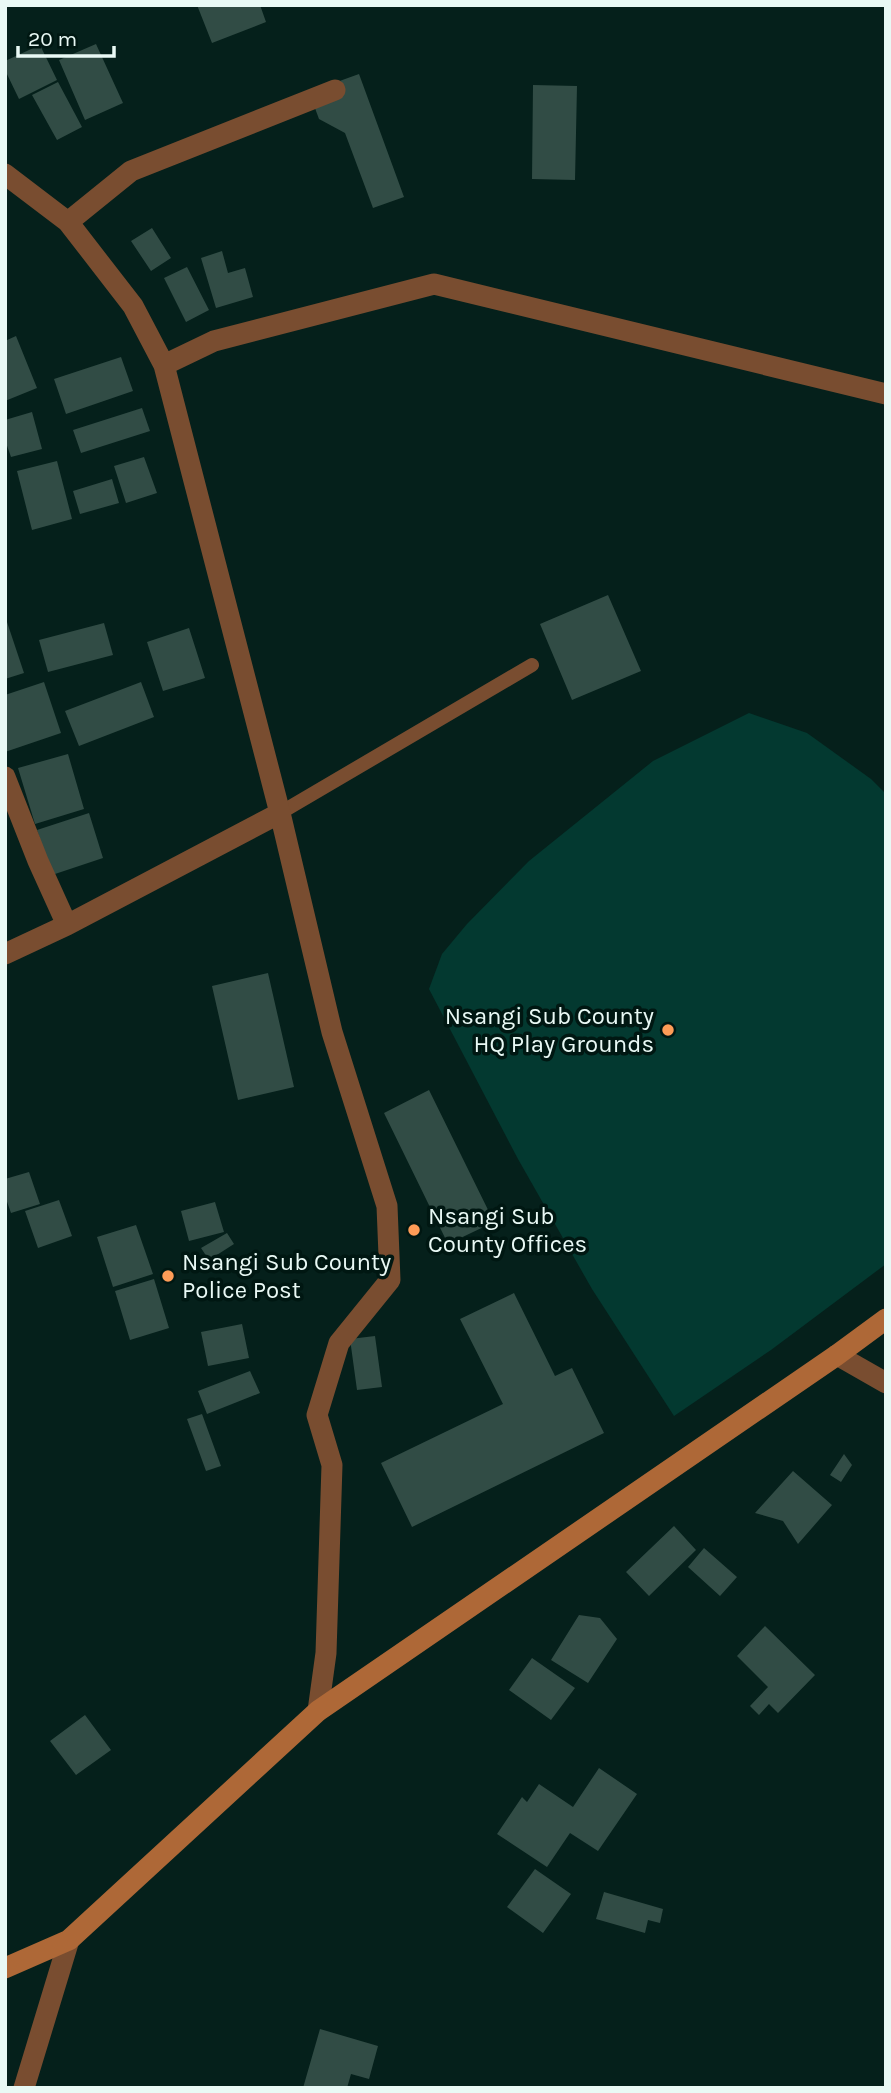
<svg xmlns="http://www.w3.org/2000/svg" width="891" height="2093" viewBox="0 0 891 2093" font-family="Karla,sans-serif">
<rect width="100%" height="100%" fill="#05201b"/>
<path fill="#033930" d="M749,713L807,733L871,779L886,794V1264L771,1350L674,1416L592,1289L518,1159L429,989L442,954L467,924L529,861L653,761Z"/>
<path fill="#314c45" d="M197,5H260L266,22L212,43Z
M96,44L123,103L85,120L59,60Z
M40,45L57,80L19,99L5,70V61Z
M359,74L404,197L373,208L345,133L319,119L309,92Z
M58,82L82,127L57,140L32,95Z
M533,85L577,86L575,180L532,179Z
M152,228L171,258L151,271L131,241Z
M222,251L228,273L245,268L253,297L216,308L201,258Z
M187,267L209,310L186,322L164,278Z
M16,336L37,388L5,401V341Z
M121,357L133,391L66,414L54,379Z
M142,408L150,431L81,453L73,430Z
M32,412L42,449L11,457L5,440V420Z
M144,457L157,493L126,503L114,466Z
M57,461L72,519L32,530L17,471Z
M112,479L119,503L80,514L73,491Z
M608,595L641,671L572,700L540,624Z
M5,616L24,673L5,679Z
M104,623L113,655L48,672L39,640Z
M189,628L205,678L163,691L147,642Z
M44,682L61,733L5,752V695Z
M141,682L154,717L79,746L65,711Z
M68,754L84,809L35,824L18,768Z
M89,813L103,858L52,875L37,830Z
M268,973L294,1087L238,1100L212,986Z
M429,1090L494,1222L448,1244L384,1113Z
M29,1172L40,1204L11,1213L5,1196V1179Z
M59,1200L72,1236L38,1248L25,1211Z
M215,1202L224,1232L189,1241L181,1211Z
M136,1225L153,1274L113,1287L97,1237Z
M227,1233L234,1244L209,1260L201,1248Z
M154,1279L169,1328L130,1340L115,1291Z
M514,1293L555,1376L572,1368L604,1433L412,1527L381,1463L503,1404L460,1319Z
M242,1324L249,1358L208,1366L201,1332Z
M375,1336L382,1387L357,1390L350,1339Z
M250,1371L260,1393L207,1414L198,1391Z
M202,1414L221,1466L206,1471L187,1419Z
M844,1454L852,1465L841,1482L830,1475Z
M793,1471L832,1505L798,1544L783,1521L755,1513Z
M674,1526L696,1550L649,1596L626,1572Z
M704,1548L737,1577L720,1596L688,1567Z
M579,1615L600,1618L617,1639L588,1683L551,1660Z
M765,1626L815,1675L778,1713L769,1704L759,1715L750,1706L768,1687L737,1656Z
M532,1658L575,1688L551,1720L509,1690Z
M85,1715L111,1750L76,1775L50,1741Z
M599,1768L637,1794L598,1851L570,1833L547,1867L497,1834L522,1797L527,1802L539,1784L573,1807Z
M535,1869L571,1894L543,1933L507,1907Z
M604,1892L663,1909L660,1923L648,1920L645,1933L596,1919Z
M320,2029L378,2046L369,2079L351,2074L347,2088H303Z"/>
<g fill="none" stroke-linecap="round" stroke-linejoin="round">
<path stroke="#794d30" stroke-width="14" d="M280,813L532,665"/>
<path stroke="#794d30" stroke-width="21" d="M5,174L68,222L133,306L164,365L214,341L434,284L886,394
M68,222L131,171L335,90
M164,365L280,813L332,1032L387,1206L390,1280L339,1343L317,1415L332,1465L326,1653L318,1711
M5,777L38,861L67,925
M5,954L67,925L280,813
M837,1355L886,1383
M24,2088L69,1940"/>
<path stroke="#ae6837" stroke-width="21" d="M5,1968L69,1940L318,1711L837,1355L886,1319"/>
</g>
<g fill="#fe9c57" stroke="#001712" stroke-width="2.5">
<circle cx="668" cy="1030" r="7"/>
<circle cx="414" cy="1230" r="7"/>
<circle cx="168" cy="1276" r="7"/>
</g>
<g text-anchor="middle" stroke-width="7" stroke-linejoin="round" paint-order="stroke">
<g font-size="24" fill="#e9f9f5" stroke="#001712" text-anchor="start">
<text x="654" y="1024" text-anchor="end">Nsangi Sub County<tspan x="654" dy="28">HQ Play Grounds</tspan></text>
<text x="428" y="1224">Nsangi Sub<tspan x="428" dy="28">County Offices</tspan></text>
<text x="182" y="1270">Nsangi Sub County<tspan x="182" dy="28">Police Post</tspan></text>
</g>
</g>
<rect width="891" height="2093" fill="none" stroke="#e9f9f5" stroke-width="14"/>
<path d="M18 46v10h96v-10" fill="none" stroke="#e9f9f5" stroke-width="3.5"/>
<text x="28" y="46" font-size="21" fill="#e9f9f5" stroke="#001712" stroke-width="5" paint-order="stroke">20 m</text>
</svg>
